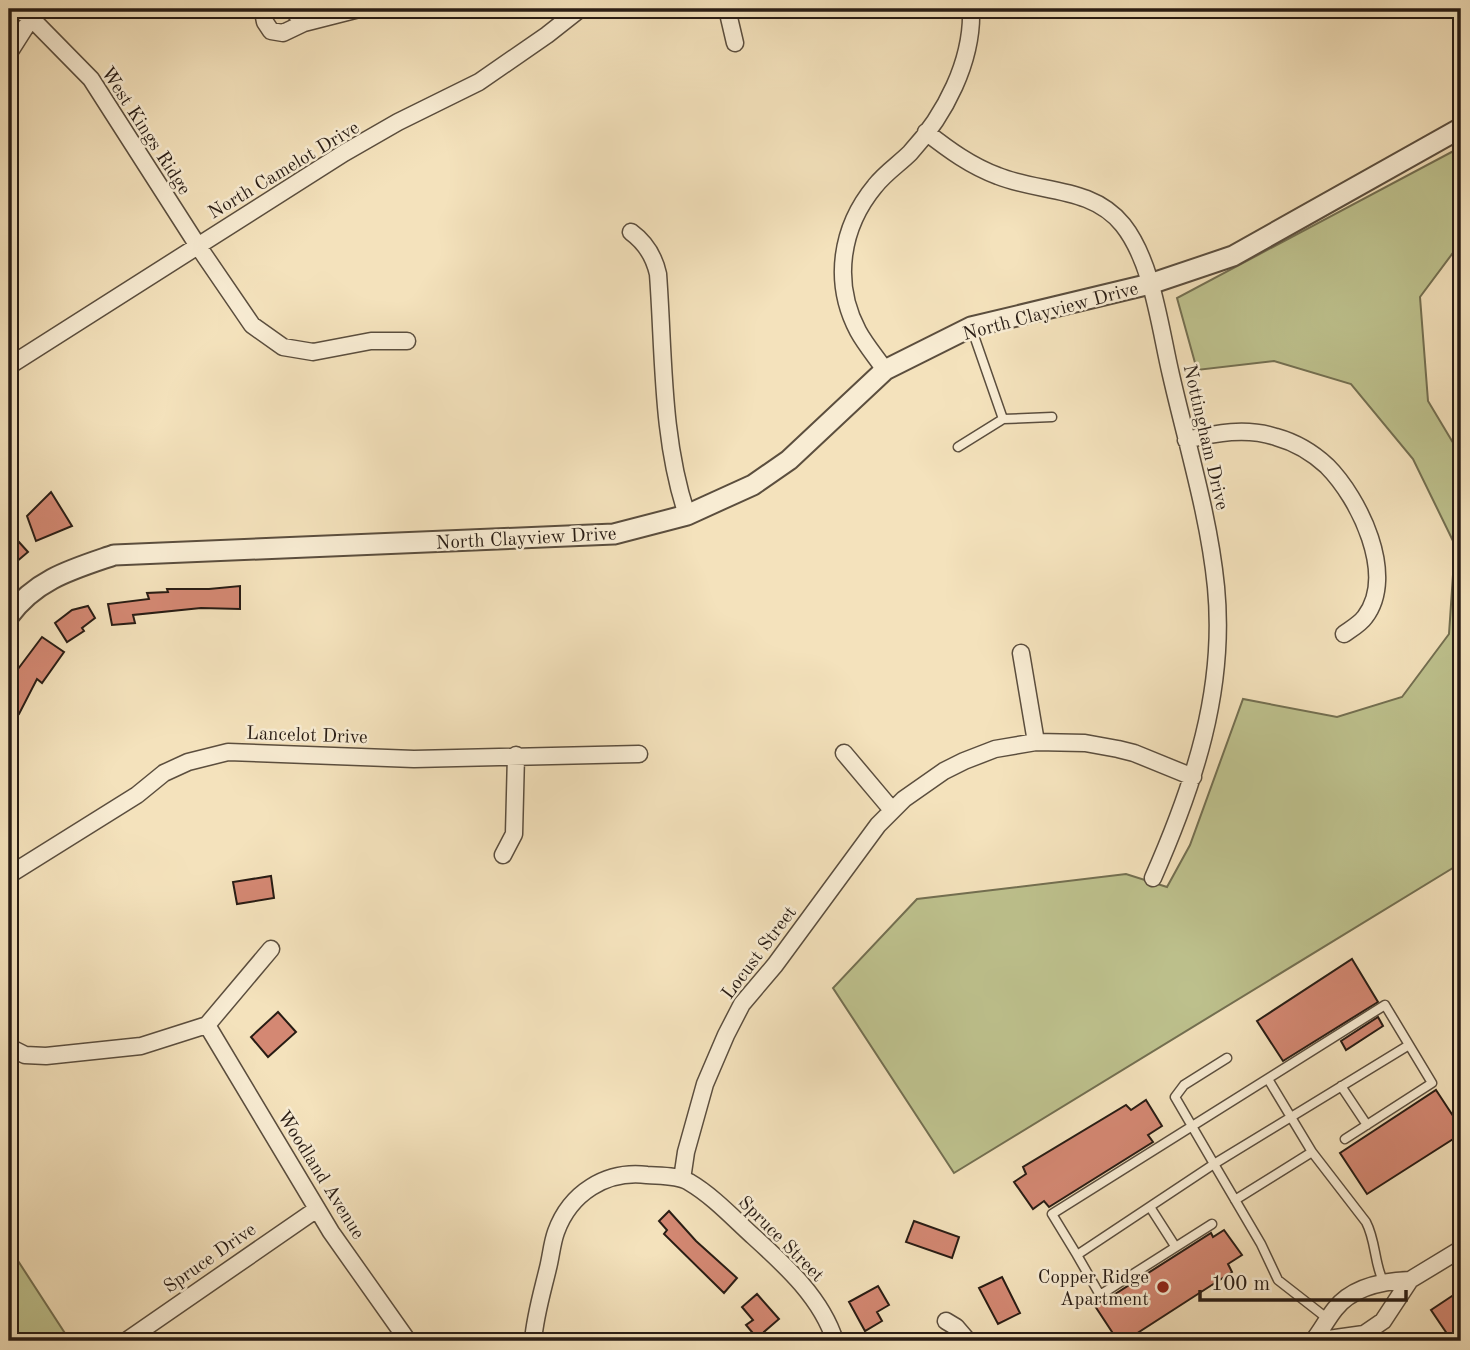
<svg xmlns="http://www.w3.org/2000/svg" width="1470" height="1350" viewBox="0 0 1470 1350" font-family="'Old Standard TT',serif">
<rect width="100%" height="100%" fill="#f4e2bc"/>
<filter id="stains"><feTurbulence type="fractalNoise" baseFrequency=".00286" numOctaves="4"/><feColorMatrix values="0 0 0 0 .2 0 0 0 0 .09 0 0 0 0 .02 0 0 0 .5 -.17"/></filter>
<radialGradient id="worn" r=".72"><stop offset=".6" stop-color="#630" stop-opacity="0"/><stop offset="1" stop-color="#630" stop-opacity=".3"/></radialGradient>
<path fill="#bec28e" stroke="#736f51" stroke-width="2" d="M1461,147V242L1420,297L1428,401L1461,456V863L954,1173L833,988L917,899L1126,874L1167,887L1190,845L1243,699L1337,717L1402,697L1449,634L1455,545L1413,459L1351,384L1274,361L1197,370L1177,298Z
M9,1247L70,1341H9Z"/>
<path fill="#d48873" stroke="#281c14" stroke-width="2" d="M51,492L72,526L36,541L27,516Z
M9,531L28,552L9,568Z
M240,586V609L201,608L133,615L135,623L112,625L108,604L149,599L147,593L168,592L167,589H209Z
M88,606L95,618L82,628L84,631L67,642L55,623L72,610Z
M42,637L64,652L42,683L37,679L19,714L17,713L9,723V681Z
M271,876L274,898L237,904L233,882Z
M1352,959L1378,1002L1283,1061L1257,1021Z
M278,1012L296,1032L268,1057L251,1037Z
M1378,1017L1383,1026L1346,1050L1341,1041Z
M1436,1090L1461,1128V1134L1367,1194L1340,1153Z
M1146,1100L1162,1126L1148,1135L1153,1142L1049,1207L1044,1201L1033,1209L1014,1182L1026,1174L1023,1167L1126,1105L1131,1110Z
M669,1211L696,1241L737,1278L724,1293L664,1234L667,1230L659,1221Z
M914,1221L959,1237L952,1258L906,1242Z
M1224,1230L1242,1255L1228,1264L1232,1272L1125,1341H1118L1093,1303L1104,1301L1211,1233L1213,1237Z
M1002,1277L1020,1313L998,1324L979,1288Z
M878,1286L889,1305L877,1312L882,1321L865,1331L849,1302Z
M1461,1290V1341H1452L1431,1310Z
M757,1294L779,1319L757,1338L746,1325L753,1320L742,1307Z"/>
<g fill="none" stroke-linecap="round" stroke-linejoin="round">
<defs>
<path id="service" d="M971,327L1003,419
M958,447L1003,419L1052,417
M1227,1058L1184,1085L1175,1097L1214,1164L1409,1045
M1341,1086L1367,1125
M1312,1152L1366,1222C1376,1241 1374,1262 1383,1281
M1235,1200L1312,1152L1268,1079
M1150,1207L1175,1246
M1212,1224L1100,1295L1077,1255L1214,1164L1261,1244L1278,1280L1328,1319
M1077,1255L1052,1214L1385,1005L1432,1083L1345,1139"/>
<path id="minor" d="M18,9L31,18L91,79L198,246L252,325L283,347L313,352L371,341H407
M265,9L263,12L265,22L271,31L283,33L304,23L359,9
M292,9L304,23
M727,9L735,43
M9,53L37,9
M926,132C949,150 971,166 998,176C1040,193 1092,186 1123,225C1153,263 1160,329 1171,375C1187,445 1209,516 1216,587C1226,690 1194,785 1153,878
M631,232C646,243 654,256 658,274C664,354 661,438 687,515
M9,366L344,153L398,122L479,82L547,35L580,9
M885,370C876,357 865,344 858,331C832,282 841,227 875,186C885,173 899,164 910,153C945,115 973,61 971,9
M1186,440C1216,433 1246,427 1276,437C1294,442 1313,453 1327,466C1359,498 1397,575 1365,617C1360,624 1351,629 1344,634
M1021,653L1036,742
M844,753L892,810
M503,855L514,834L516,755
M9,875L137,795L164,773L188,762L228,752L414,759L639,754
M207,1025L331,1232L408,1341
M9,1047L25,1055L46,1056L141,1046L207,1025L271,949
M682,1179L686,1152L705,1084L726,1035L742,1004L775,965L878,825L904,799L944,771L964,761L995,749L1036,742L1085,743L1118,749L1134,753L1193,777
M1410,1280L1461,1249
M946,1321L956,1327L968,1341
M126,1341L317,1209
M533,1341C535,1316 542,1293 548,1268C551,1256 552,1243 556,1232C570,1193 606,1170 647,1175C660,1176 678,1175 689,1182C713,1196 734,1219 754,1237C786,1266 822,1299 835,1341
M1313,1341C1321,1331 1327,1319 1335,1309C1352,1287 1383,1281 1410,1280L1383,1321L1364,1334L1314,1341"/>
<path id="tertiary" d="M9,616C36,579 73,569 114,555L614,534L687,515L753,485L789,460L885,370L971,327L1150,284L1233,256L1461,128"/>
</defs>
<use href="#service" stroke="#5b4e3e" stroke-width="11"/>
<use href="#minor" stroke="#5b4e3e" stroke-width="19"/>
<use href="#tertiary" stroke="#5b4e3e" stroke-width="23"/>
<use href="#service" stroke="#f8ecd3" stroke-width="8"/>
<use href="#minor" stroke="#f8ecd3" stroke-width="16"/>
<use href="#tertiary" stroke="#f8ecd3" stroke-width="19"/>
</g>
<circle fill="#8f2418" stroke="#f8ecd3" stroke-width="2.5" cx="1163" cy="1287" r="7"/>
<g text-anchor="middle" stroke-width="5" stroke-linejoin="round" paint-order="stroke">
<g font-size="19" fill="#281c14" stroke="#f8ecd3">
<text transform="translate(147 130) rotate(57)" y="7">West Kings Ridge</text>
<text transform="translate(283 169) rotate(-31)" y="7">North Camelot Drive</text>
<text transform="translate(1050 310) rotate(-15)" y="7">North Clayview Drive</text>
<text transform="translate(1207 437) rotate(77)" y="7">Nottingham Drive</text>
<text transform="translate(526 537) rotate(-3)" y="7">North Clayview Drive</text>
<text transform="translate(307 734) rotate(2)" y="7">Lancelot Drive</text>
<text transform="translate(758 952) rotate(-53)" y="7">Locust Street</text>
<text transform="translate(322 1174) rotate(58)" y="7">Woodland Avenue</text>
<text transform="translate(782 1238) rotate(45)" y="7">Spruce Street</text>
<text transform="translate(209 1257) rotate(-35)" y="7">Spruce Drive</text>
</g>
<g font-size="19" fill="#281c14" stroke="#f8ecd3" text-anchor="end">
<text x="1149" y="1283">Copper Ridge<tspan x="1149" dy="22">Apartment</tspan></text>
</g>
</g>
<rect width="1470" height="1350" fill="none" stroke="#f4e2bc" stroke-width="35"/>
<rect x="10" y="10" width="1449" height="1329" fill="none" stroke="#281c14" stroke-width="3.5"/>
<rect x="18" y="18" width="1435" height="1315" fill="none" stroke="#281c14" stroke-width="2"/>
<path d="M1200 1290v10h206v-10" fill="none" stroke="#281c14" stroke-width="3.5"/>
<text x="1211" y="1290" font-size="21" fill="#281c14" stroke="#f8ecd3" stroke-width="5" paint-order="stroke">100 m</text>
<rect width="100%" height="100%" filter="url(#stains)"/>
<rect width="100%" height="100%" fill="url(#worn)"/>
</svg>
